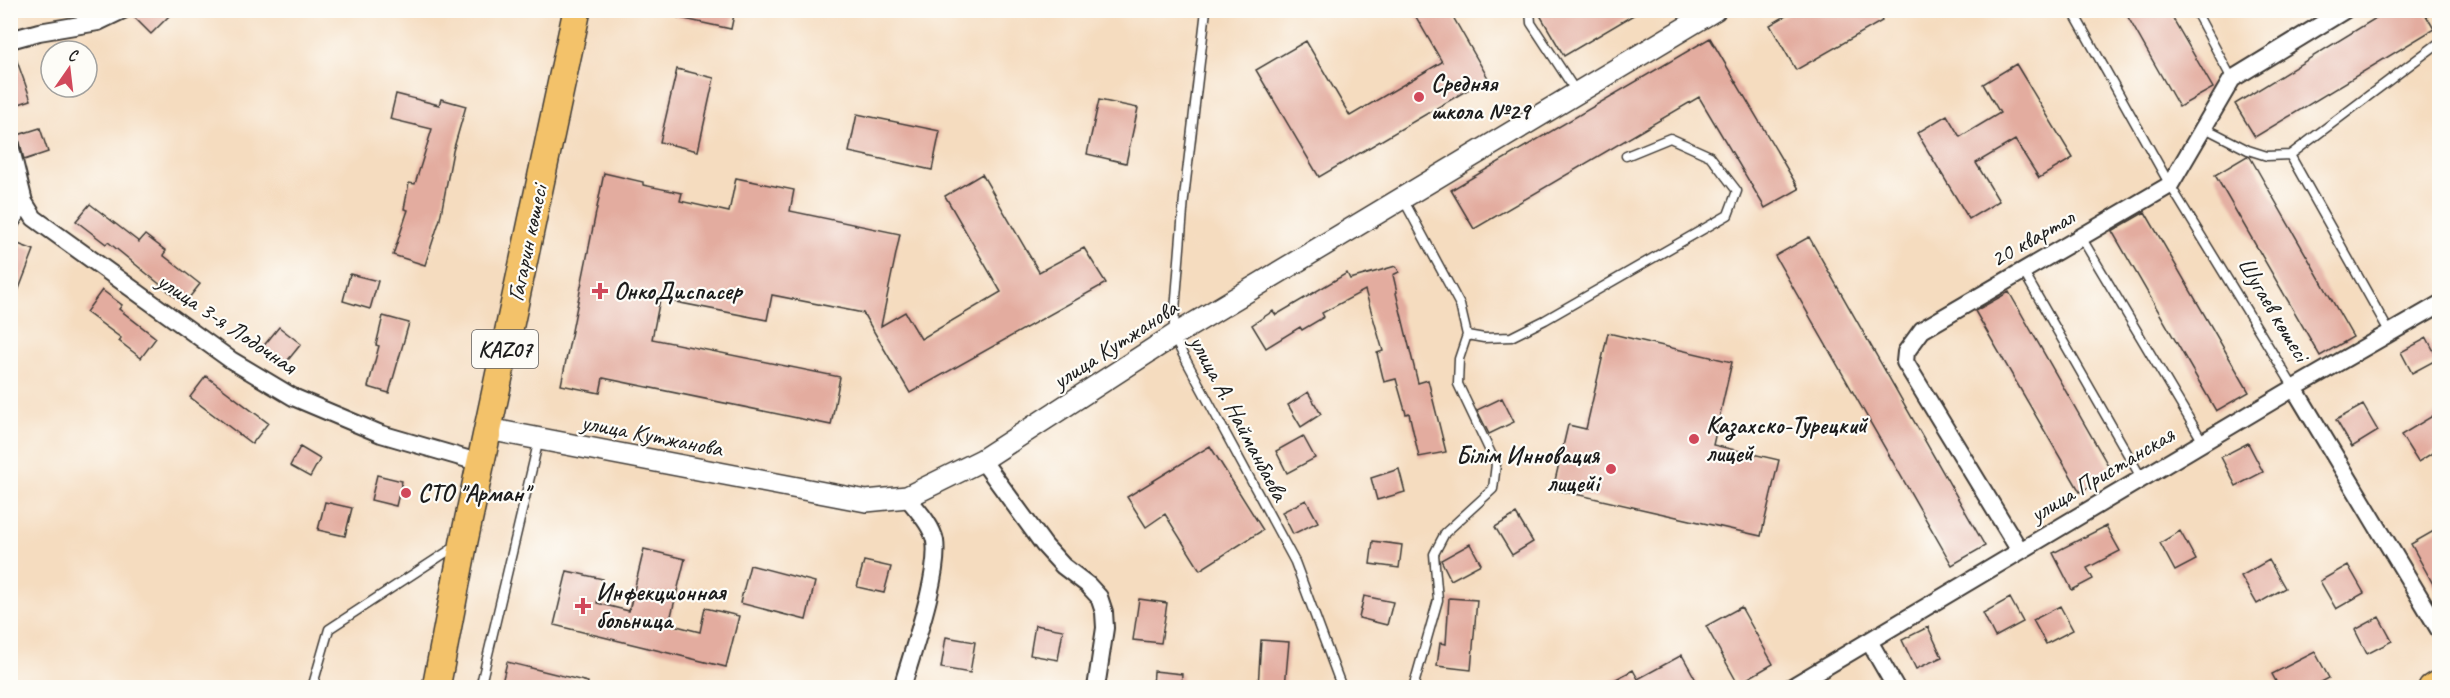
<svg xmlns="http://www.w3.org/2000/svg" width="2450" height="698" viewBox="0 0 2450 698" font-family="Caveat,sans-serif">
<rect width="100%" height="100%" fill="#fdfcf7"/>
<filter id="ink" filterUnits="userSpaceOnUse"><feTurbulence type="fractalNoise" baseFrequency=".0167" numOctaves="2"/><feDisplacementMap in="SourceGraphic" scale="12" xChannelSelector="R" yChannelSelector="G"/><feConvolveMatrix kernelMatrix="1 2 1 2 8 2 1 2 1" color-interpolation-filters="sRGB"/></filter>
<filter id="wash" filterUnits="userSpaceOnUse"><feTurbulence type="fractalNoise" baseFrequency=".008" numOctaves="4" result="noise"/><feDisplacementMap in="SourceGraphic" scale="24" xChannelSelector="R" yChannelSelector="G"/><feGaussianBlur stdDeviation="1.35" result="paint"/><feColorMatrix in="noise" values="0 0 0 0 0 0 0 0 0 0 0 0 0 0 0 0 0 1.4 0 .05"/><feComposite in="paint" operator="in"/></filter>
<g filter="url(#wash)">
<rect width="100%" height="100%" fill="#f5dcbf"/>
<g id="blocks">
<path fill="#e3ac9f" d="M133,10H175L151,34L132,15Z
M676,10H735L731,29L675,17Z
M1412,10H1449L1488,78L1319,177L1256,70L1306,41L1350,116L1442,62Z
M1537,10H1642L1564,56Z
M1796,10H1876L1882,21L1796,70L1770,25Z
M2124,10H2168L2213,88L2179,107Z
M2389,10H2423L2434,29L2255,137L2235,104Z
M1710,38L1799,189L1765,208L1699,97L1474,229L1451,190Z
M10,50H13L31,100L10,107Z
M2016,64L2073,158L2039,178L2015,140L1976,163L1999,201L1969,219L1917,133L1947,115L1960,137L2000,113L1983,84Z
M677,69L714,78L698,151L660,142Z
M396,94L439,105L441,99L466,106L453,151L440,219L425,265L393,255L408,210L404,209L409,183L415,184L432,129L390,119Z
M1099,100L1138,108L1126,163L1087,154Z
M857,114L940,131L932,170L849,152Z
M40,128L48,152L24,160L20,142L15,136Z
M2247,156L2250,157L2353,337L2320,356L2215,175Z
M604,173L643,182V185L682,193L680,201L729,212L736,178L794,190L790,211L900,234L881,326L905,312L921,339L1001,292L945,196L982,174L1039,272L1084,248L1106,283L910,393L863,313L772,295L767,320L660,299L652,339L840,377L831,425L603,378L600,393L561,385Z
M90,204L139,242L145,235L166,251L163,255L200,284L184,304L108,242L106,244L76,221Z
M2145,212L2249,392L2216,411L2112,231Z
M1809,237L1985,546L1952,565L1775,256Z
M10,241L34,250L12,307H10Z
M1396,266L1399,272L1393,275L1397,292L1396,293L1418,383L1428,380L1446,452L1419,457L1409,413L1406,414L1396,379L1384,382L1377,353L1383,351L1365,290L1322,313L1324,317L1302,330L1300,327L1266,348L1252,325L1273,311L1276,315L1347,273L1350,279Z
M350,274L378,281L370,309L343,301Z
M102,290L122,305L119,309L156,338L141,358L119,341L121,338L86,312Z
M2009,292L2113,474L2080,492L1975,311Z
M383,316L409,323L389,393L368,387L379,346L376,345Z
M279,327L301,344L284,365L262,348Z
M1608,333L1732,362L1713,445L1779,460L1761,536L1553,489L1568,425L1586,429Z
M2427,338L2438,359L2412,373L2401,352Z
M206,376L268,423L252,444L190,397Z
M1308,392L1321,414L1301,427L1288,405Z
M1502,398L1514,422L1489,434L1477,410Z
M2363,405L2378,431L2352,447L2336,420Z
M2439,412V449L2418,462L2401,435Z
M1303,436L1315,458L1287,473L1276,451Z
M2248,443L2263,472L2236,486L2221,457Z
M1210,446L1263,530L1200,570L1165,514L1146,527L1127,497Z
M300,447L320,459L310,477L290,466Z
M1399,469L1405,492L1377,500L1371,478Z
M377,475L402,481L396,506L371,500Z
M1306,500L1318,522L1293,534L1282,512Z
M325,502L352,508L345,536L318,530Z
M1516,514L1533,542L1512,555L1495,527Z
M2106,526L2120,551L2087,568L2093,579L2072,590L2053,553Z
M2439,528V595L2411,544Z
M2180,531L2196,560L2175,571L2160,543Z
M1373,541L1402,545L1399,568L1370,564Z
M1470,544L1481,564L1451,580L1441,560Z
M644,549L685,559L669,624L700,632L705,608L739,616L726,667L554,625L567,571L603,579L597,603L629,611Z
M2269,560L2285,588L2257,604L2241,576Z
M864,561L891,567L884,593L857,587Z
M750,565L815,582L806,620L740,603Z
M2348,565L2364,593L2336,609L2320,581Z
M1364,596L1393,602L1387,625L1359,618Z
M1449,598L1477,600L1471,670L1437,666L1440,643L1446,644Z
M2010,598L2023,622L1995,637L1983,613Z
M1139,599L1167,603L1161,643L1133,640Z
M2060,606L2073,630L2046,644L2033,620Z
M1741,607L1773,664L1738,684L1706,626Z
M2379,617L2392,641L2367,654L2355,630Z
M1035,625L1063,630L1058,660L1030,655Z
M1928,627L1942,657L1916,669L1902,640Z
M946,637L975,642L970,673L941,668Z
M1261,640L1289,642L1285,687H1258Z
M2315,652L2329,678L2312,687H2279L2272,674Z
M1682,655L1697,682L1687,687H1601L1633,670L1638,679Z
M507,662L588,682L587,687H501Z
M1154,671L1182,674L1181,687H1153Z"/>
</g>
</g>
<g filter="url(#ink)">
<use href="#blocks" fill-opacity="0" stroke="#3d3934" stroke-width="1.5"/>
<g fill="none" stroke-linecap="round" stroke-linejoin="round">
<defs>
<path id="service" d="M1206,10L1184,198L1173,336L1295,562L1342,688
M1530,10L1531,23L1577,93
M2072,10L2170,185L2294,388
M2195,10L2232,79
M2205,128L2248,150L2267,156L2290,155L2440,42
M2290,155L2390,333
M1403,199L1460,305L1467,335L1459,359L1458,384L1496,464L1493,489L1445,533L1434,554L1438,600L1413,688
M2081,237L2203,442
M2023,271L2142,479
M1467,335L1484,338L1511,337L1545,320L1728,215L1737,191L1710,156L1670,138L1626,156
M312,688L329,629L456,546
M480,688L539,439"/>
<path id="minor" d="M10,40L39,32L98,22L123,10
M10,145L24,202L34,218L231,360L293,397L381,434L481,463
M10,223L24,202
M2294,388L2440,631
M982,460L1044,545L1063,566L1088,585L1099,597L1104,612L1105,628L1096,688
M2020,551L1905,362L1906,352L1922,330L2170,185L2232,79L2345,10
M1869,641L1896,688
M902,688C912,652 940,575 935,541C932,525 917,510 907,497
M1790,688L2294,388L2440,304"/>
<path id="tertiary" d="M488,429L866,501L907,497L982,460L1173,336L1715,10"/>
<path id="trunk" d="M436,688L464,541L577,10
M2432,688L2440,683"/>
</defs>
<use href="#service" stroke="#3d3934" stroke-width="11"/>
<use href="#minor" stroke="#3d3934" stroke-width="20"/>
<use href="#tertiary" stroke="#3d3934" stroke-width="24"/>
<use href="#trunk" stroke="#3d3934" stroke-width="30"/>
<use href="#service" stroke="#fff" stroke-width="8"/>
<use href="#minor" stroke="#fff" stroke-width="16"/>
<use href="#tertiary" stroke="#fff" stroke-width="21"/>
<use href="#trunk" stroke="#f3c26a" stroke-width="27"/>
</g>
</g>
<g fill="#d1495b" stroke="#fdfcf7" stroke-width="2">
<circle cx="1419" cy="97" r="6"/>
<path d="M597 282h6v6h6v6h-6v6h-6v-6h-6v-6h6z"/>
<circle cx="1694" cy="439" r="6"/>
<circle cx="1611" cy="469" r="6"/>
<circle cx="406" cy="493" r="6"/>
<path d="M580 597h6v6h6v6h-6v6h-6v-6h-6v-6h6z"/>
</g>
<g text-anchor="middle" stroke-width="4.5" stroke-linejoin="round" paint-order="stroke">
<rect fill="#fdfcf7" stroke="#605f5e" stroke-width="1.5" x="472" y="330" width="66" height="38" rx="4.5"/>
<g font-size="22" font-weight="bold" fill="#1c1c1c">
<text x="505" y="357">KAZ07</text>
</g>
<g font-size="24" font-weight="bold" fill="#1c1c1c" stroke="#fdfcf7" text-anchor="start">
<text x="1431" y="91">Средняя<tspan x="1431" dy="28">школа №29</tspan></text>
<text x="614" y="299">ОнкоДиспасер</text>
<text x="1706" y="433">Казахско-Турецкий<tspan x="1706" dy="28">лицей</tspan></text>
<text x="1599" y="463" text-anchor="end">Білім Инновация<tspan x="1599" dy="28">лицейі</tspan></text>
<text x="418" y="501">СТО "Арман"</text>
<text x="596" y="600">Инфекционная<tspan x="596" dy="28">больница</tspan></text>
</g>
<g font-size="24" fill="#1c1c1c" stroke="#fdfcf7">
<text transform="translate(2032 238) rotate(-30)" y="8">20 квартал</text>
<text transform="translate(527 243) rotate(-78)" y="8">Гагарин көшесі</text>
<text transform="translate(2274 309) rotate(59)" y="8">Шугаев көшесі</text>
<text transform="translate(227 323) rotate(34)" y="8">улица 3-я Лодочная</text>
<text transform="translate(1115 344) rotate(-33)" y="8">улица Кутжанова</text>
<text transform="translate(1239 418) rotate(62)" y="8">улица А. Найманбаева</text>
<text transform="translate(652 435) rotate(11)" y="8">улица Кутжанова</text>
<text transform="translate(2102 474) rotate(-31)" y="8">улица Пристанская</text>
</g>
</g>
<rect width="2450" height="698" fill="none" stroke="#fdfcf7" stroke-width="36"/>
<g transform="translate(69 69) rotate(14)"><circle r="28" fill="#fdfcf7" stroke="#a3a29f" stroke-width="1.5"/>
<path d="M0-4.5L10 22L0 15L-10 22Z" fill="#d1495b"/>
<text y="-9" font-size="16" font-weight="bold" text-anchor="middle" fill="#1c1c1c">С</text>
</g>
</svg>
